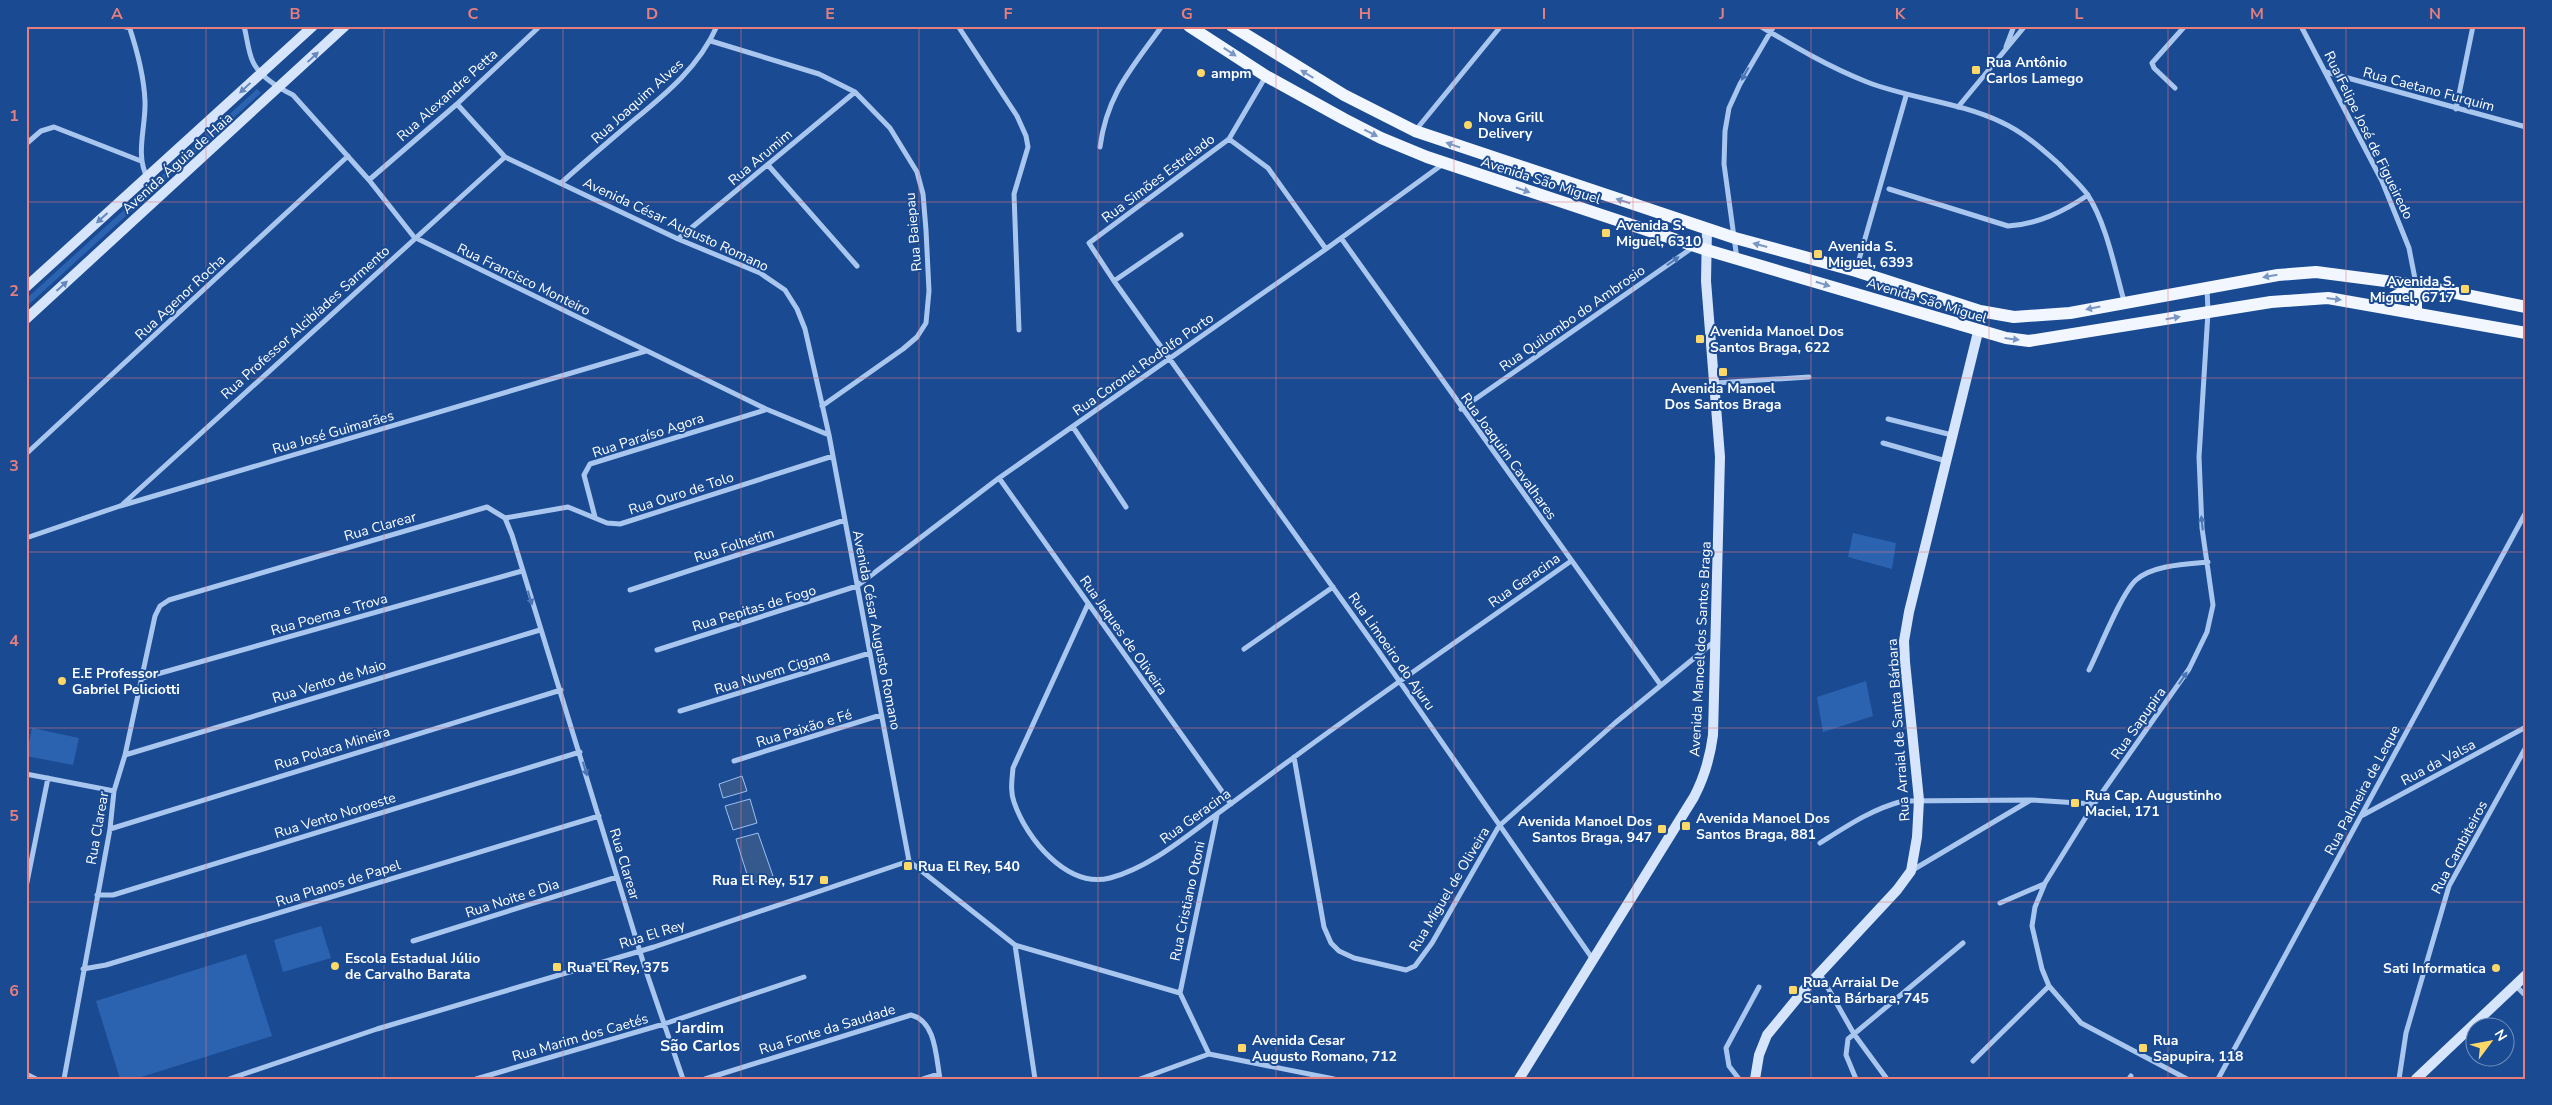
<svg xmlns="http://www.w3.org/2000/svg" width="2552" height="1105" viewBox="0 0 2552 1105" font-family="'Nunito Sans',sans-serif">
<rect width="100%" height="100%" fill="#194a92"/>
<path fill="#2c63b0" d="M257,89L261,93L26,307V299Z
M1853,533L1896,543L1892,569L1848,557Z
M1866,681L1873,716L1823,732L1817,697Z
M32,728L79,738L73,765L26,756Z
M321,926L331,958L283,972L274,940Z
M246,954L272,1036L135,1079H120L96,1001Z"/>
<path fill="#35588d" stroke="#9bc1f2" d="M742,776L747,791L723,798L719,784Z
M750,799L757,823L733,830L725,806Z
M758,833L773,876L750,884L736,839Z"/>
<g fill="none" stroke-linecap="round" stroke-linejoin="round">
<path stroke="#a9c6ef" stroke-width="5" d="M122,26L130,28
M129,26C137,50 144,77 145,101C146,127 135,154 147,177
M244,26C247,37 248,52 253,62C260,77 279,88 293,95L369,180L414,237L766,409L829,435
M958,26L1017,116L1026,136L1028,147L1014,194L1019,330
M1760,26C1795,47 1829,67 1867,82C1911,99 1959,102 2001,122C2023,132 2041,148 2059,164C2068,174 2079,183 2087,194C2106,222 2115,269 2124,301
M2301,26L2382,181L2409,248L2416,284
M711,41L819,74L855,92L890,128L917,172L923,194L926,230L929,291L926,323L917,337L903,349L822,406
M2006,47L2014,26
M2326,72L2526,127
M1266,76L1229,139L1089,243L1114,281L1377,649L1592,958
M2175,88L2154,68L2152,63L2185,26
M457,104L505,157L678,239L760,273L785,290L797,309L805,329L829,435L909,861L1015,945L1180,993L1209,1054L1334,1079
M1958,107L2025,26
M2456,109L2473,26
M1415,131L1501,26
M1229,139L1268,168L1326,249
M26,144L41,131L54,127L141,161
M1100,147C1107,94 1132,68 1162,26
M768,165L857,266
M369,180L457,104L540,26
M561,183C583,163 606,144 628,125C663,96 698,69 717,26
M1889,189L2008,226C2038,224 2063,212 2088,195
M1341,238L1660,684
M678,239L855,92
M1737,259L1724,164L1725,131L1729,108L1740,84L1774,26
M1856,270L1906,96
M1114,281L1181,235
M1715,383L1809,377
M1461,409L1692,248
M1888,419L1952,435
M1073,427L1126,507
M1883,443L1946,461
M26,454L348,156
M999,478L1231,804
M123,504L505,157
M595,517L584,475L590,464L765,410
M505,518L568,507L607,523L620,524L833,456
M26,538L120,506L646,351
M630,590L845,520
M1088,604L1013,768C1012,780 1010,791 1014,802C1026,838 1067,889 1110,878C1147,868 1179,842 1210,819C1238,799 1265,778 1293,758C1384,691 1478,627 1571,561
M1244,649L1333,587
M657,650L857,586L999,478L1326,249L1443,164
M2089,670C2100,648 2121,594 2136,580C2153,565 2187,564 2208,562
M143,678L522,571
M680,711L870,653
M125,755L540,630
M1294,757L1324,927L1331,943L1339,951L1354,958L1406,970L1415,966L1432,943L1499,826L1615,723L1715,641
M734,761L881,715
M26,774L114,791
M2363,815L2526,727
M110,829L561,690
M1820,843C1847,826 1872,809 1903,801L2031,800L2094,804
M1911,871L2029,801
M26,887L48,778
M97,895H113L580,752
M2000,903L2044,884
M413,941L617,877
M1015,945L1035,1079
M83,969L106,965L599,816
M1820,974L1854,1034L1887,1079
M2515,985L2526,996
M1180,993L1217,815
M1973,1061L2049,986
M26,1074L36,1079
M64,1079L110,829L114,791L125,755L155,616L160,606L169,600L487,507L505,518L512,535L645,968L683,1079
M229,1079L377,1029L654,947L909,861
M476,1079L664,1024L804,977
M705,1079L911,1015C936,1021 936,1057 940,1079
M923,1079L939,1074
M1140,1079L1209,1054
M1739,1079L1729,1066L1726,1048L1759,987
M1856,1079L1846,1055L1848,1039L1963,943
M2129,1079L2131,1076
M2187,1079L2081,1023L2049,986L2042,969L2032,926L2035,907L2045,883L2094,804L2189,669L2207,632L2213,605L2202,528L2199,457L2208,312L2207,288
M2218,1079L2526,512
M2399,1079L2406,1033L2449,886L2526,747"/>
<path stroke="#d6e5fb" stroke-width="10" d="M26,287L313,26
M26,319L345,26
M1519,1079L1694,797C1705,776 1710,758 1713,735L1720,457L1706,281L1707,228
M1755,1079L1759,1055L1767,1035L1804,990L1897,890L1911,871L1917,837L1919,800L1905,662L1904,641L1909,612L1978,332
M2416,1079L2526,975"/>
<path stroke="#f1f6ff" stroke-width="12" d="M1189,26L1266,76L1344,119L1381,138L1427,157L1707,250L2006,338L2029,341L2271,302L2328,298L2526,333
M1232,26L1344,95L1415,131L1735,238L1856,271L1980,311L2014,317L2070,313L2278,275L2316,272L2416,285L2526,307
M2378,306L2416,285V314"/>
</g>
<defs><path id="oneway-solid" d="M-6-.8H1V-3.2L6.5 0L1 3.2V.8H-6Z" transform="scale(1.25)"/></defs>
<g fill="#7a97c3">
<use href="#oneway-solid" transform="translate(1230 52) rotate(33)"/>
<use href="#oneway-solid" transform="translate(1307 74) rotate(-149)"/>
<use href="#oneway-solid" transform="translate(1371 133) rotate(27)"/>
<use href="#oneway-solid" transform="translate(1453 145) rotate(-161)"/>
<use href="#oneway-solid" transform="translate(1523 190) rotate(19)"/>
<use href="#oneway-solid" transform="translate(1623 201) rotate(-162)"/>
<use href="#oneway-solid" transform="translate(1760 245) rotate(-165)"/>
<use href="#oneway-solid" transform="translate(2270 276) rotate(170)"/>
<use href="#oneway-solid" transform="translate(1823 284) rotate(17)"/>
<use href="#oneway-solid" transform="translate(2334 299) rotate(7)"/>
<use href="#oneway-solid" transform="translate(2093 308) rotate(168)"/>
<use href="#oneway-solid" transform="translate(2173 318) rotate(-10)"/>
<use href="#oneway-solid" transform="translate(2012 339) rotate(7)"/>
</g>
<g fill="#6588bc">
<use href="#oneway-solid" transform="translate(313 57) rotate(-43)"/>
<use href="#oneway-solid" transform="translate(245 88) rotate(137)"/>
<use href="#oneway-solid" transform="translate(102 218) rotate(138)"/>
<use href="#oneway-solid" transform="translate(62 286) rotate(-42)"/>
</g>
<g fill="#4b75b3">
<use href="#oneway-solid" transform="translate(1745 74) rotate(119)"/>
<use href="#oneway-solid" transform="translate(1673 261) rotate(-35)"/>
<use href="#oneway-solid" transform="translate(2202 523) rotate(-96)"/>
<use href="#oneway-solid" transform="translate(530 598) rotate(73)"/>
<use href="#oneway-solid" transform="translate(2183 678) rotate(-56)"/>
<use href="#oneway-solid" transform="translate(585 769) rotate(73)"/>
</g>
<path fill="none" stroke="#e67e7e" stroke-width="1" stroke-opacity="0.55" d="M206,26V1079M384,26V1079M563,26V1079M741,26V1079M919,26V1079M1098,26V1079M1276,26V1079M1454,26V1079M1633,26V1079M1811,26V1079M1989,26V1079M2168,26V1079M2346,26V1079M26,202H2526M26,378H2526M26,552H2526M26,728H2526M26,902H2526"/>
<g fill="#ffd867" stroke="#194a92" stroke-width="2">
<rect x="1971" y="65" width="10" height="10" rx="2.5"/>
<circle cx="1201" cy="73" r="5"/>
<circle cx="1468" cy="125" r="5"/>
<rect x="1601" y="228" width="10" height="10" rx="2.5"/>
<rect x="1813" y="249" width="10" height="10" rx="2.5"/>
<rect x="2460" y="284" width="10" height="10" rx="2.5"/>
<rect x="1695" y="334" width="10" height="10" rx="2.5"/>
<rect x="1718" y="367" width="10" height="10" rx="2.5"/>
<circle cx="62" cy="681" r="5"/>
<rect x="2070" y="798" width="10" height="10" rx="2.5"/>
<rect x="1681" y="821" width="10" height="10" rx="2.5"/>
<rect x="1657" y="824" width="10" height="10" rx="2.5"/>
<rect x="903" y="861" width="10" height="10" rx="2.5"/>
<rect x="819" y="875" width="10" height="10" rx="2.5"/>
<circle cx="335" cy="966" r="5"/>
<rect x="552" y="962" width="10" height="10" rx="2.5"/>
<circle cx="2496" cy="968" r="5"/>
<rect x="1788" y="985" width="10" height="10" rx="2.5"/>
<rect x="1237" y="1043" width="10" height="10" rx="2.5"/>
<rect x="2138" y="1043" width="10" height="10" rx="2.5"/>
</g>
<g text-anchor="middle" stroke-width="4" stroke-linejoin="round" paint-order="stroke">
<g font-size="14" font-weight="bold" fill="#fff" stroke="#194a92" text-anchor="start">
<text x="1986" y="67">Rua Antônio<tspan x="1986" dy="16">Carlos Lamego</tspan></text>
<text x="1211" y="78">ampm</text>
<text x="1478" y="122">Nova Grill<tspan x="1478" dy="16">Delivery</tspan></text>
<text x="1616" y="230">Avenida S.<tspan x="1616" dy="16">Miguel, 6310</tspan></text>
<text x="1828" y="251">Avenida S.<tspan x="1828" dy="16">Miguel, 6393</tspan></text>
<text x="2455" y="286" text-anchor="end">Avenida S.<tspan x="2455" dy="16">Miguel, 6717</tspan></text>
<text x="1710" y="336">Avenida Manoel Dos<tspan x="1710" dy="16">Santos Braga, 622</tspan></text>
<text x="1723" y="393" text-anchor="middle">Avenida Manoel<tspan x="1723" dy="16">Dos Santos Braga</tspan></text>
<text x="72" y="678">E.E Professor<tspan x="72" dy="16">Gabriel Peliciotti</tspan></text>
<text x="2085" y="800">Rua Cap. Augustinho<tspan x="2085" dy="16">Maciel, 171</tspan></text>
<text x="1696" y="823">Avenida Manoel Dos<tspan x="1696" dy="16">Santos Braga, 881</tspan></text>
<text x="1652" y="826" text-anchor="end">Avenida Manoel Dos<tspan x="1652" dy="16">Santos Braga, 947</tspan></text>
<text x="918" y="871">Rua El Rey, 540</text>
<text x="814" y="885" text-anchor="end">Rua El Rey, 517</text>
<text x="345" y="963">Escola Estadual Júlio<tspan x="345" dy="16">de Carvalho Barata</tspan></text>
<text x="567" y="972">Rua El Rey, 375</text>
<text x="2486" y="973" text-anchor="end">Sati Informatica</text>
<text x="1803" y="987">Rua Arraial De<tspan x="1803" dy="16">Santa Bárbara, 745</tspan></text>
<text x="1252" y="1045">Avenida Cesar<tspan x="1252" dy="16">Augusto Romano, 712</tspan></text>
<text x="2153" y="1045">Rua<tspan x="2153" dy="16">Sapupira, 118</tspan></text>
</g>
<g font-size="14" fill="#fff" stroke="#194a92">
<text transform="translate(2429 89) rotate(15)" y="5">Rua Caetano Furquim</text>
<text transform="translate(447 95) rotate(-42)" y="5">Rua Alexandre Petta</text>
<text transform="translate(637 101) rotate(-42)" y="5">Rua Joaquim Alves</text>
<text transform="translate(2369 135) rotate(64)" y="5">Rua Felipe José de Figueiredo</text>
<text transform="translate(760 157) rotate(-40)" y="5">Rua Arumim</text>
<text transform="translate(177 163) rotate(-42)" y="5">Avenida Águia de Haia</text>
<text transform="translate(1158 178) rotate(-37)" y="5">Rua Simões Estrelado</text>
<text transform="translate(1541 180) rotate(18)" y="5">Avenida São Miguel</text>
<text transform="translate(676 224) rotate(25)" y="5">Avenida César Augusto Romano</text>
<text transform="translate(913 232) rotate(-95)" y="5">Rua Baiepau</text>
<text transform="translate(524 279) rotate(26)" y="5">Rua Francisco Monteiro</text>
<text transform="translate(180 297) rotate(-43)" y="5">Rua Agenor Rocha</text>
<text transform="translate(1927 300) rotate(17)" y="5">Avenida São Miguel</text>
<text transform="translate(1572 318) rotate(-35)" y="5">Rua Quilombo do Ambrosio</text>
<text transform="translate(305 322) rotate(-42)" y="5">Rua Professor Alcibíades Sarmento</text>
<text transform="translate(1143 364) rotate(-35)" y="5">Rua Coronel Rodolfo Porto</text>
<text transform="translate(333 432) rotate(-16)" y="5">Rua José Guimarães</text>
<text transform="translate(648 435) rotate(-18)" y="5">Rua Paraíso Agora</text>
<text transform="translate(1509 456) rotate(54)" y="5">Rua Joaquim Cavalhares</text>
<text transform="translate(681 493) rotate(-18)" y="5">Rua Ouro de Tolo</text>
<text transform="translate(380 526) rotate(-16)" y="5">Rua Clarear</text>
<text transform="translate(734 545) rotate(-18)" y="5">Rua Folhetim</text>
<text transform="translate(1524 580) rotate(-35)" y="5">Rua Geracina</text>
<text transform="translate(754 608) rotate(-17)" y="5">Rua Pepitas de Fogo</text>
<text transform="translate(329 614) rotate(-16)" y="5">Rua Poema e Trova</text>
<text transform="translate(877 630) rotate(79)" y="5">Avenida César Augusto Romano</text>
<text transform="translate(1124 635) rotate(55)" y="5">Rua Jaques de Oliveira</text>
<text transform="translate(1700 649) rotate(-87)" y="5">Avenida Manoel dos Santos Braga</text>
<text transform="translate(1392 651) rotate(55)" y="5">Rua Limoeiro do Ajuru</text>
<text transform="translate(772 672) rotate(-17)" y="5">Rua Nuvem Cigana</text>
<text transform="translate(329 681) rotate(-17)" y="5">Rua Vento de Maio</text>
<text transform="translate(2138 723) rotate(-55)" y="5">Rua Sapupira</text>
<text transform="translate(804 728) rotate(-17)" y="5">Rua Paixão e Fé</text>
<text transform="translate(1898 730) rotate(-94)" y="5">Rua Arraial de Santa Bárbara</text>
<text transform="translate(332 748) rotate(-17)" y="5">Rua Polaca Mineira</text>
<text transform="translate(2438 762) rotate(-28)" y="5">Rua da Valsa</text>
<text transform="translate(2362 790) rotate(-62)" y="5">Rua Palmeira de Leque</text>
<text transform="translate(335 815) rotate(-17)" y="5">Rua Vento Noroeste</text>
<text transform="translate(1195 816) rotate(-36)" y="5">Rua Geracina</text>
<text transform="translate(97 828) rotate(-80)" y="5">Rua Clarear</text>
<text transform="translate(2459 847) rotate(-62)" y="5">Rua Cambiteiros</text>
<text transform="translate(625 864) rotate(73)" y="5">Rua Clarear</text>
<text transform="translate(338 883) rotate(-17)" y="5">Rua Planos de Papel</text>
<text transform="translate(1449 889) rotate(-59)" y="5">Rua Miguel de Oliveira</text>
<text transform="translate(512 898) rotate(-18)" y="5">Rua Noite e Dia</text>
<text transform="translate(1187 901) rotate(-78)" y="5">Rua Cristiano Otoni</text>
<text transform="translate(652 934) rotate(-17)" y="5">Rua El Rey</text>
<text transform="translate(827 1029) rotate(-17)" y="5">Rua Fonte da Saudade</text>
<text transform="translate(580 1037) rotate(-16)" y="5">Rua Marim dos Caetés</text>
</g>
<g font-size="16" font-weight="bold" fill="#fff" stroke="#194a92">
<text x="700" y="1033">Jardim<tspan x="700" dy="18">São Carlos</tspan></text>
</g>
</g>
<rect width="2552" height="1105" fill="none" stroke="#194a92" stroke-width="55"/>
<g transform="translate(2490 1042) rotate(58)"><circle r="24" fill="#194a92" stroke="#7592be"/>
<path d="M0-4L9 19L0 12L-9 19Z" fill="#ffd867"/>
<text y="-8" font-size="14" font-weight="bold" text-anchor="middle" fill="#ffffff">N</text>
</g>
<rect x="28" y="28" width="2496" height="1050" fill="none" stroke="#e67e7e" stroke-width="2"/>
<g font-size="16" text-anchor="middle" font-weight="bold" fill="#e67e7e">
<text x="117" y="19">A</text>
<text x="295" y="19">B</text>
<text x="473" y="19">C</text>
<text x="652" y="19">D</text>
<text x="830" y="19">E</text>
<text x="1008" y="19">F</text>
<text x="1187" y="19">G</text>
<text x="1365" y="19">H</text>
<text x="1544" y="19">I</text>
<text x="1722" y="19">J</text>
<text x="1900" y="19">K</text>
<text x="2079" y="19">L</text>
<text x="2257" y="19">M</text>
<text x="2435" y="19">N</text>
<text x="14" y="121">1</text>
<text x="14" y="296">2</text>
<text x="14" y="471">3</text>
<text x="14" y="646">4</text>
<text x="14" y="821">5</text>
<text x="14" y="996">6</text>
</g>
</svg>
